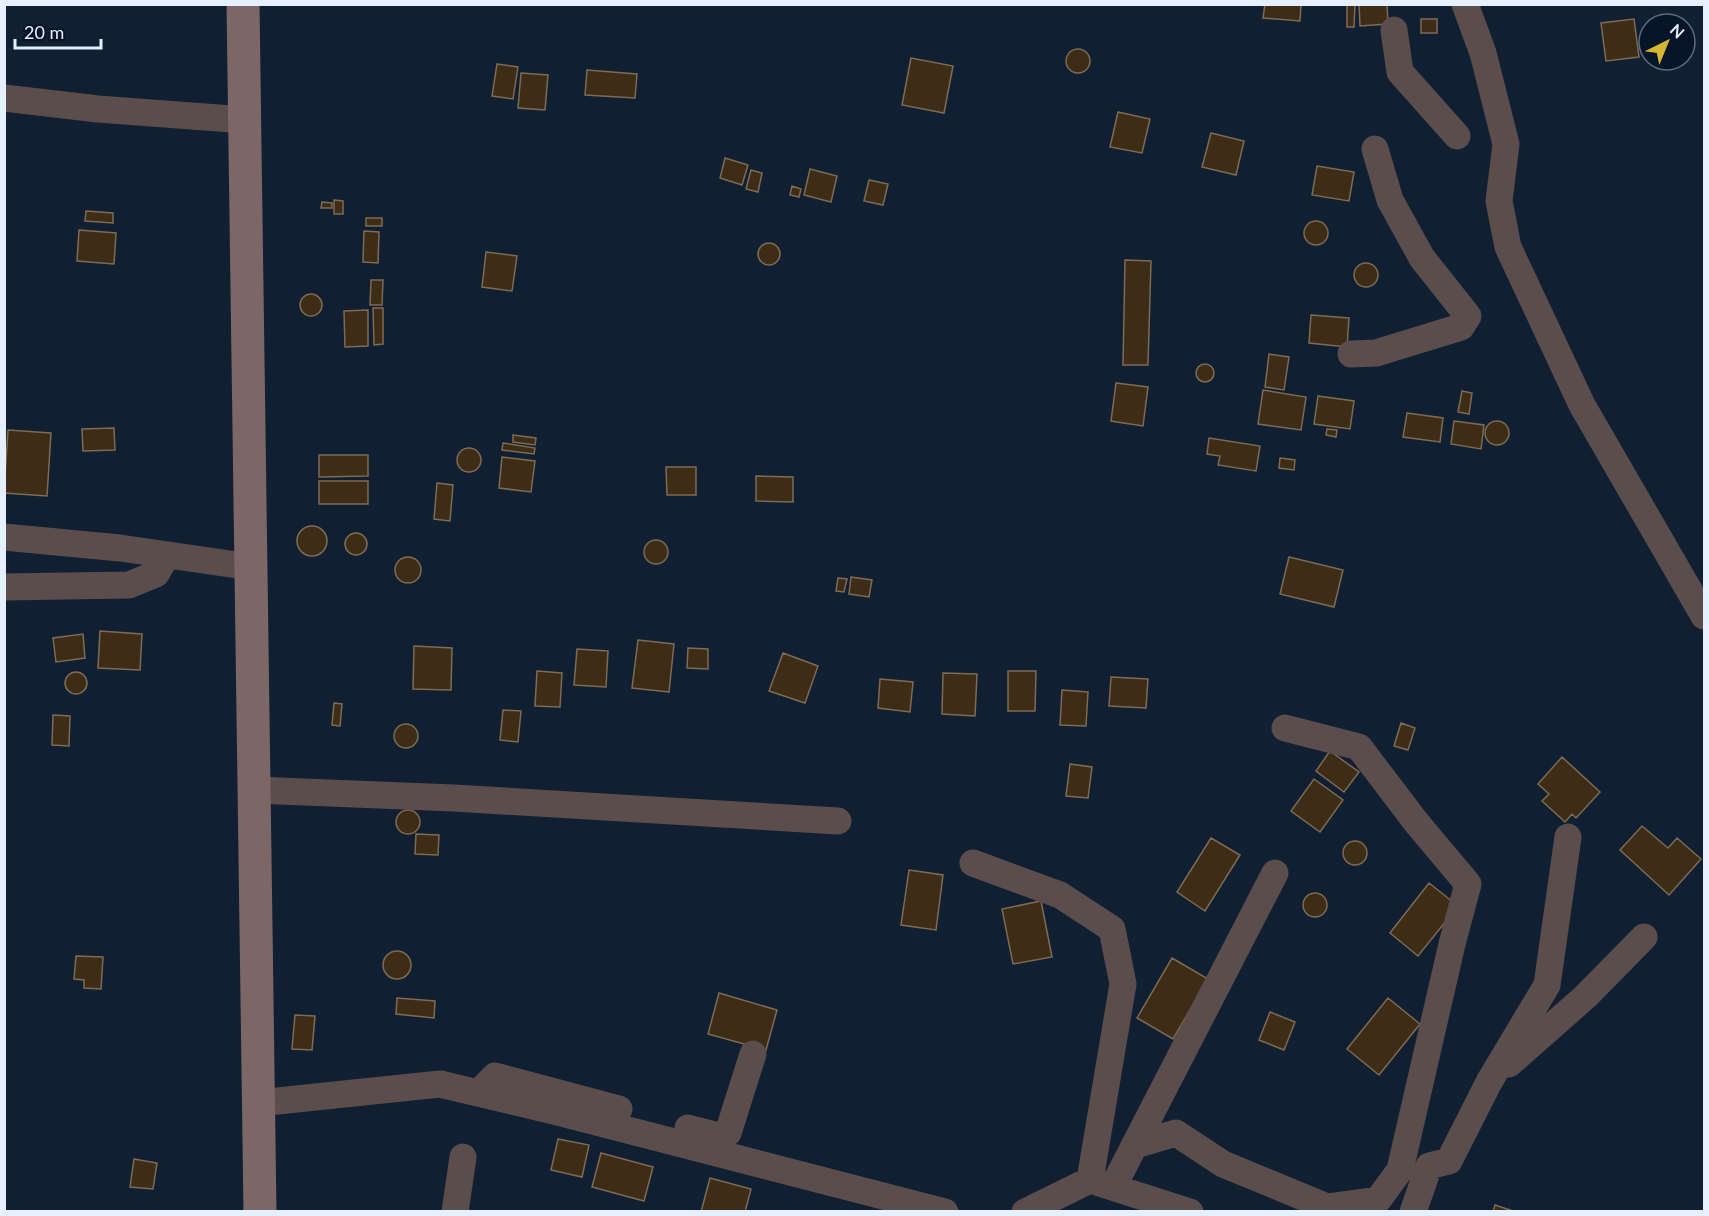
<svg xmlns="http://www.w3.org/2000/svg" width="1709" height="1216" viewBox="0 0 1709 1216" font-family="Lato,sans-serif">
<rect width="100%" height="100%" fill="#111f32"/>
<path fill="#3d2c16" stroke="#7e6b53" stroke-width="1.5" d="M1265,4H1301L1300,21L1263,18Z
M1347,4H1355L1354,27H1347Z
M1359,4H1387L1388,24L1360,26Z
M1421,19H1437V33H1421Z
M1634,19L1639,57L1606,61L1601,23Z
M1066 61a12 12 0 1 1 24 0a12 12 0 1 1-24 0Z
M911,58L953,66L944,113L902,105Z
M497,64L518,67L513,99L492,96Z
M587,70L637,74L635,98L585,95Z
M521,73L548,75L545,110L518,108Z
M1118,112L1150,119L1142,153L1110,147Z
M1211,133L1244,141L1236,175L1202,167Z
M725,158L748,165L742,185L720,178Z
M1317,166L1354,172L1349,201L1312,195Z
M810,169L837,176L831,202L804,195Z
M751,170L762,173L758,192L746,189Z
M869,180L888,184L883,205L864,201Z
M792,186L801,189L799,197L790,195Z
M334,200L343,201V214H334Z
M322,202L332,203V208H321Z
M86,211L113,213V223L85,221Z
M366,218H382V226H366Z
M1304 233a12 12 0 1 1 24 0a12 12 0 1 1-24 0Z
M79,230L116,233L114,264L77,261Z
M364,231L379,232L378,263L363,262Z
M758 254a11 11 0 1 1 22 0a11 11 0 1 1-22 0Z
M486,252L517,256L512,291L482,287Z
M1125,260L1151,261L1148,365H1123Z
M1354 275a12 12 0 1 1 24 0a12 12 0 1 1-24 0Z
M371,280H383L382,305H370Z
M300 305a11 11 0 1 1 22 0a11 11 0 1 1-22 0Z
M373,308H383V344L374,345Z
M368,310V346L345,347L344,311Z
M1311,315L1349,318L1347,347L1309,343Z
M1269,354L1289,357L1284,390L1265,387Z
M1196 373a9 9 0 1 1 18 0a9 9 0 1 1-18 0Z
M1116,383L1148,387L1143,426L1111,421Z
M1263,390L1306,397L1301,430L1258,424Z
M1462,391L1472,393L1469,414L1458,412Z
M1318,396L1354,401L1350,429L1314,424Z
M1407,413L1443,418L1440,442L1403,437Z
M1485 433a12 12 0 1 1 24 0a12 12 0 1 1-24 0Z
M1454,421L1484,425L1481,449L1451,444Z
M114,428L115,450L83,451L82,429Z
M1327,429L1337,430L1336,437L1326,435Z
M8,430L51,433L47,496L4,493Z
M513,435L536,438L535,445L513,442Z
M1209,438L1260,446L1256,471L1218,465L1220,456L1207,454Z
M503,443L535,448L534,454L502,450Z
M457 460a12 12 0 1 1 24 0a12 12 0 1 1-24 0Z
M319,455H368V476L319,477Z
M502,457L535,461L531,492L499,488Z
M1280,458L1295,460L1294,470L1279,468Z
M666,467H696V495H667Z
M756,476L793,477V502L756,501Z
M319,481H368V504H319Z
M437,483L453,485L450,521L434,519Z
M297 541a15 15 0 1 1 30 0a15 15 0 1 1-30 0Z
M345 544a11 11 0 1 1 22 0a11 11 0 1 1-22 0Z
M644 552a12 12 0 1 1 24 0a12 12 0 1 1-24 0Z
M1289,557L1343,570L1334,607L1280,594Z
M395 570a13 13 0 1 1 26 0a13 13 0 1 1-26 0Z
M851,577L872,580L869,597L849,594Z
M838,578L847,579L844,592L836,591Z
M100,631L142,634L140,670L98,668Z
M83,634L85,658L56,662L53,638Z
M638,640L674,644L669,692L632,688Z
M414,646L452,648L451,690L413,689Z
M688,648L708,649V669L687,668Z
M577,649L608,651L606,687L574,685Z
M783,653L818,666L805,703L769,691Z
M537,671L562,673L560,707L535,706Z
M1008,671H1036L1035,711H1008Z
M65 683a11 11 0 1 1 22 0a11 11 0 1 1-22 0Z
M943,673L977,674L975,716L942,714Z
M1111,677L1148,679L1146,708L1109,706Z
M880,679L913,682L910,712L878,708Z
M1062,690L1088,692L1086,726L1060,725Z
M334,703L342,704L340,726L332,725Z
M503,710L521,711L518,742L500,740Z
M53,715L70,716L69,746L52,745Z
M1401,723L1415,728L1408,750L1394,746Z
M394 736a12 12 0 1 1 24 0a12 12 0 1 1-24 0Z
M1330,751L1359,772L1344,792L1316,771Z
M1562,757L1600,792L1576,818L1572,814L1565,822L1542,801L1549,794L1538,784Z
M1070,764L1092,767L1088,798L1066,796Z
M1314,779L1343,800L1320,832L1291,811Z
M396 822a12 12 0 1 1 24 0a12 12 0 1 1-24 0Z
M1642,826L1668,848L1677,838L1701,859L1669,895L1620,850Z
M416,834L439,835L438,855L415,854Z
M1211,838L1240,855L1205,911L1177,892Z
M1343 853a12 12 0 1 1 24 0a12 12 0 1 1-24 0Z
M909,870L943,875L936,930L901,925Z
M1429,883L1458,906L1418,956L1390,933Z
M1303 905a12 12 0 1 1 24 0a12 12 0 1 1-24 0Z
M1041,901L1052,957L1013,964L1002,909Z
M383 965a14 14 0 1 1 28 0a14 14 0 1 1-28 0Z
M76,956L103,957L101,989L84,988V980L74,979Z
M1172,958L1208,979L1173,1039L1137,1018Z
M719,993L777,1010L766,1050L708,1034Z
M397,998L435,1001L434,1018L396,1014Z
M1388,998L1420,1024L1379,1075L1347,1049Z
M1270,1012L1295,1022L1284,1050L1259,1040Z
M295,1015L315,1016L312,1050L292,1049Z
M558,1139L589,1145L582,1177L551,1170Z
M601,1153L653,1167L644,1201L592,1187Z
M134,1159L157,1163L153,1189L130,1187Z
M710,1178L751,1189L745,1212H701Z
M1495,1205L1516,1212H1493Z"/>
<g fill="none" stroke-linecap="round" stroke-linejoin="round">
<path stroke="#5b4d4c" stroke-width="27" d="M1465,4L1483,53L1506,144L1499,201L1508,247L1582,405L1704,616
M1394,30L1400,72L1457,136
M4,98L98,109L245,120
M1351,354L1376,353L1461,327L1468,316L1422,258L1390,200L1375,149
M4,537L120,548L251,567
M4,587L129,585L156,574L167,555
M254,790L454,798L838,821
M973,863L1060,895L1112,929L1123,984L1090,1180
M1509,1064L1586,996L1644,937
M478,1093L495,1076L619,1109
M258,1103L440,1084L554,1111L945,1212
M688,1128L719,1136L728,1133L753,1054
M1135,1145L1176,1133L1223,1164L1327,1207L1378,1200L1400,1170L1452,944L1468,884L1416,822L1359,747L1285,728
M1113,1187L1275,873
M455,1212L463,1157
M1025,1212L1090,1180L1190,1212
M1413,1212L1429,1166L1449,1161L1489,1082L1547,985L1568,837"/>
<path stroke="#7d6766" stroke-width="33" d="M243,4L260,1212"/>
</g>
<rect width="1709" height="1216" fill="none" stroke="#e5effd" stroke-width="12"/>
<g transform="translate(1667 42) rotate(43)"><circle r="28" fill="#081528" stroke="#606c7d" stroke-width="1.5"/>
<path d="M0-4.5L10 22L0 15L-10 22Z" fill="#d5b534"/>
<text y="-9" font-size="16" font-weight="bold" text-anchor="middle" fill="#e5effd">N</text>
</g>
<path d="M15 39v9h86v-9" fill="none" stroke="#e5effd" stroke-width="3"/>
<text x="24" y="39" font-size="18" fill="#e5effd" stroke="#081528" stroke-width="4.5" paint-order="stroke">20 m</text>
</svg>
